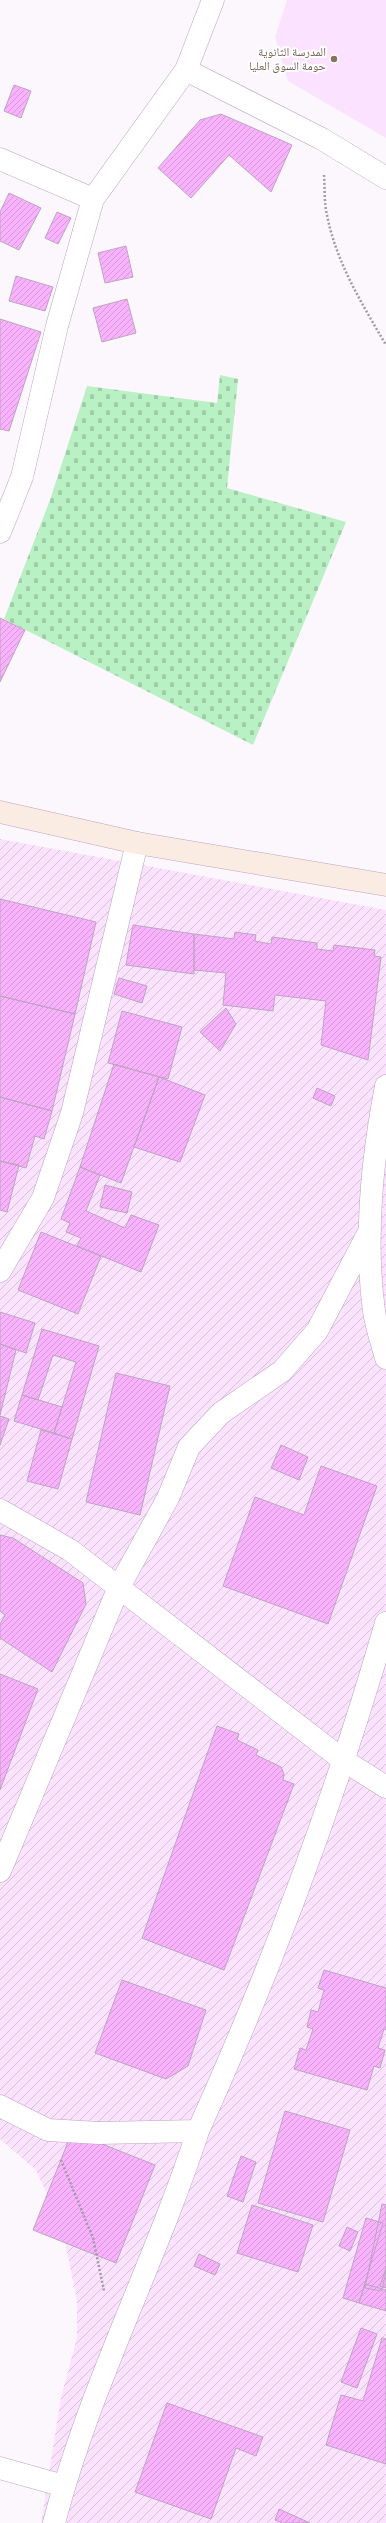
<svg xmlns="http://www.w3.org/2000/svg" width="386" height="2523" viewBox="0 0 386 2523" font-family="'Archivo Narrow','Noto Naskh Arabic',sans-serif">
<defs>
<pattern id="industrial-furrows" width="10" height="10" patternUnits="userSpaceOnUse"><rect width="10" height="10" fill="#fbe2fe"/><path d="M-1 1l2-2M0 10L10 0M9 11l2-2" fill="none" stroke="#d6c1d9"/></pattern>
<pattern id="cemetery-stones" width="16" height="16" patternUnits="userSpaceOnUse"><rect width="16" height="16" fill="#b9f1c4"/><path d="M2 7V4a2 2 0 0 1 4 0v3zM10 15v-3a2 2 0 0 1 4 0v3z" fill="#9ecda8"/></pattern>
<pattern id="building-hatch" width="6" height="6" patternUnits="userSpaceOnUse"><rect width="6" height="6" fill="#f9b3fe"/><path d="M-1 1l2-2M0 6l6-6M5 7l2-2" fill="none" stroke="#d599d9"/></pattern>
</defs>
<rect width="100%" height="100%" fill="#fcf7fd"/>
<path fill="#fbe2fe" d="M287,0H386V138L288,81L275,37Z"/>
<path fill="url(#industrial-furrows)" d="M0,839L386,910V2523H41L61,2397L77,2338V2301L62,2227L36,2170L0,2139Z"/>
<path fill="url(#cemetery-stones)" d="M220,375L238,379L227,488L346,522L253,745L4,619L50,500L87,386L217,403Z"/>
<path fill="url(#building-hatch)" stroke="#bda4be" d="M14,85L31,91L21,118L4,111Z
M221,114L292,145L271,192L229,155L191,198L158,168L200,120Z
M9,193L41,208L19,250L0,241V212Z
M57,212L71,218L58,244L45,238Z
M126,246L133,277L105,283L98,253Z
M16,276L53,287L45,311L9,301Z
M127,299L136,333L102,342L93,308Z
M0,319L41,332L9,431L0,429Z
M0,618L25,630L0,682Z
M0,899L96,922L75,1014L0,996Z
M133,925L194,934V974L126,965Z
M235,932L256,935L255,941L271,944L272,937L317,943V949L333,951L334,945L375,950L374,956L381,957L368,1060L321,1045L326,1001L275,995L273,1011L223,1005L226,973L194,970V934L234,939Z
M119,978L147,986L142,1003L114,994Z
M0,996L75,1014L52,1111L0,1097Z
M226,1008L236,1024L220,1051L200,1032Z
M122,1011L182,1027L168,1079L108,1063Z
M114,1064L159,1077L121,1183L80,1167Z
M159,1077L205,1095L180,1162L134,1147Z
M317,1088L335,1096L331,1106L313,1098Z
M0,1097L52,1111L44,1139L35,1136L26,1168L0,1161Z
M0,1161L19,1165L7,1212L0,1210Z
M80,1167L100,1175L86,1211L125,1228L131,1215L159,1225L141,1272L77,1246L81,1238L66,1232L70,1223L61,1219Z
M105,1185L132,1192L127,1213L100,1207Z
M41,1232L101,1256L78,1314L18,1290Z
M0,1312L35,1323L26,1353L0,1344Z
M42,1329L99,1346L72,1439L54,1433L76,1362L53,1355L38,1400L22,1395Z
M0,1344L16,1350L0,1415Z
M116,1373L170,1386L140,1515L86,1502Z
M22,1395L62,1407L54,1433L14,1421Z
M0,1416L9,1419L0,1445Z
M41,1430L72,1439L58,1489L27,1481Z
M281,1445L308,1457L299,1480L271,1468Z
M321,1466L377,1486L328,1624L223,1586L255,1497L304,1515Z
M0,1535L13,1538L83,1583L86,1604L52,1672L0,1638V1624L5,1615L0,1611Z
M0,1674L38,1689L0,1790Z
M217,1726L239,1734L237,1740L258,1750L256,1755L281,1767L284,1774L283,1780L294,1784L224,1970L142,1938Z
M324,1970L386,1988V2030L384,2029L378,2048L385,2050L380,2068L374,2066L367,2090L294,2069L300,2048L306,2050L313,2029L307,2027L311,2010L318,2012L324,1990L318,1988Z
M122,1980L206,2010L188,2066L166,2079L95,2053Z
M285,2111L350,2130L323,2222L258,2203Z
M72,2132L155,2165L116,2263L33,2230Z
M241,2156L256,2162L243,2202L227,2196Z
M382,2204L386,2205V2270L382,2291L365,2288Z
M252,2205L313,2225L298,2272L237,2253Z
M366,2218L383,2223L359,2303L343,2298Z
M347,2227L358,2232L350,2251L339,2246Z
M199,2254L220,2264L215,2275L194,2266Z
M386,2268V2288L380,2286Z
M365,2284L386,2290V2311L359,2303Z
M361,2328L377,2334L357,2388L341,2382Z
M382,2338L386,2339V2464L326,2445L341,2395L363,2401Z
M167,2403L263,2437L256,2456L236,2448L211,2519L135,2492Z
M279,2509L310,2523H282L275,2520Z"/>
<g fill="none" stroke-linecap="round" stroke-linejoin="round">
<defs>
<path id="street" d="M186,70L322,139L386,178
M0,159L93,199
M0,532L22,477L57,326L93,199L186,70L213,0
M386,1086C372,1159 364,1237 374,1311C376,1326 382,1343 386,1358
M0,1271L43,1198L72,1113L137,843
M0,1510L70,1550L343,1760L386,1787
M0,1871L119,1587L168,1498L189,1447L221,1413L282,1371L317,1331L370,1230
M0,2106L48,2130L99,2133L198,2131C272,1967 336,1796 386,1623
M0,2468L64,2486
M54,2523C89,2388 155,2263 198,2131"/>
<path id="secondary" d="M0,812L137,843L386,885"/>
</defs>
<use href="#street" stroke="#bca4bf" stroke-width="23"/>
<use href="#secondary" stroke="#bca4bf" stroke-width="23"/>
<path stroke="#a19ba2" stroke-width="2.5" stroke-dasharray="2 2" stroke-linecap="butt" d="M324,175C325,188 324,203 327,215C336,262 362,304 386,345
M61,2160L93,2238L104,2291"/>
<use href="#street" stroke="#fff" stroke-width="22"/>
<use href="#secondary" stroke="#fbece3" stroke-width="22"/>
</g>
<circle fill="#8d6e63" stroke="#fff" stroke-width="1.5" cx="334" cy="59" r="4"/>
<g text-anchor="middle" stroke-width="4" stroke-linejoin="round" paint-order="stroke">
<g font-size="12" fill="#785e54" stroke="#fff" text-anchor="end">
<text x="326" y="56">المدرسة الثانوية<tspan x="326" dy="14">حومة السوق العليا</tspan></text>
</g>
</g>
</svg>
